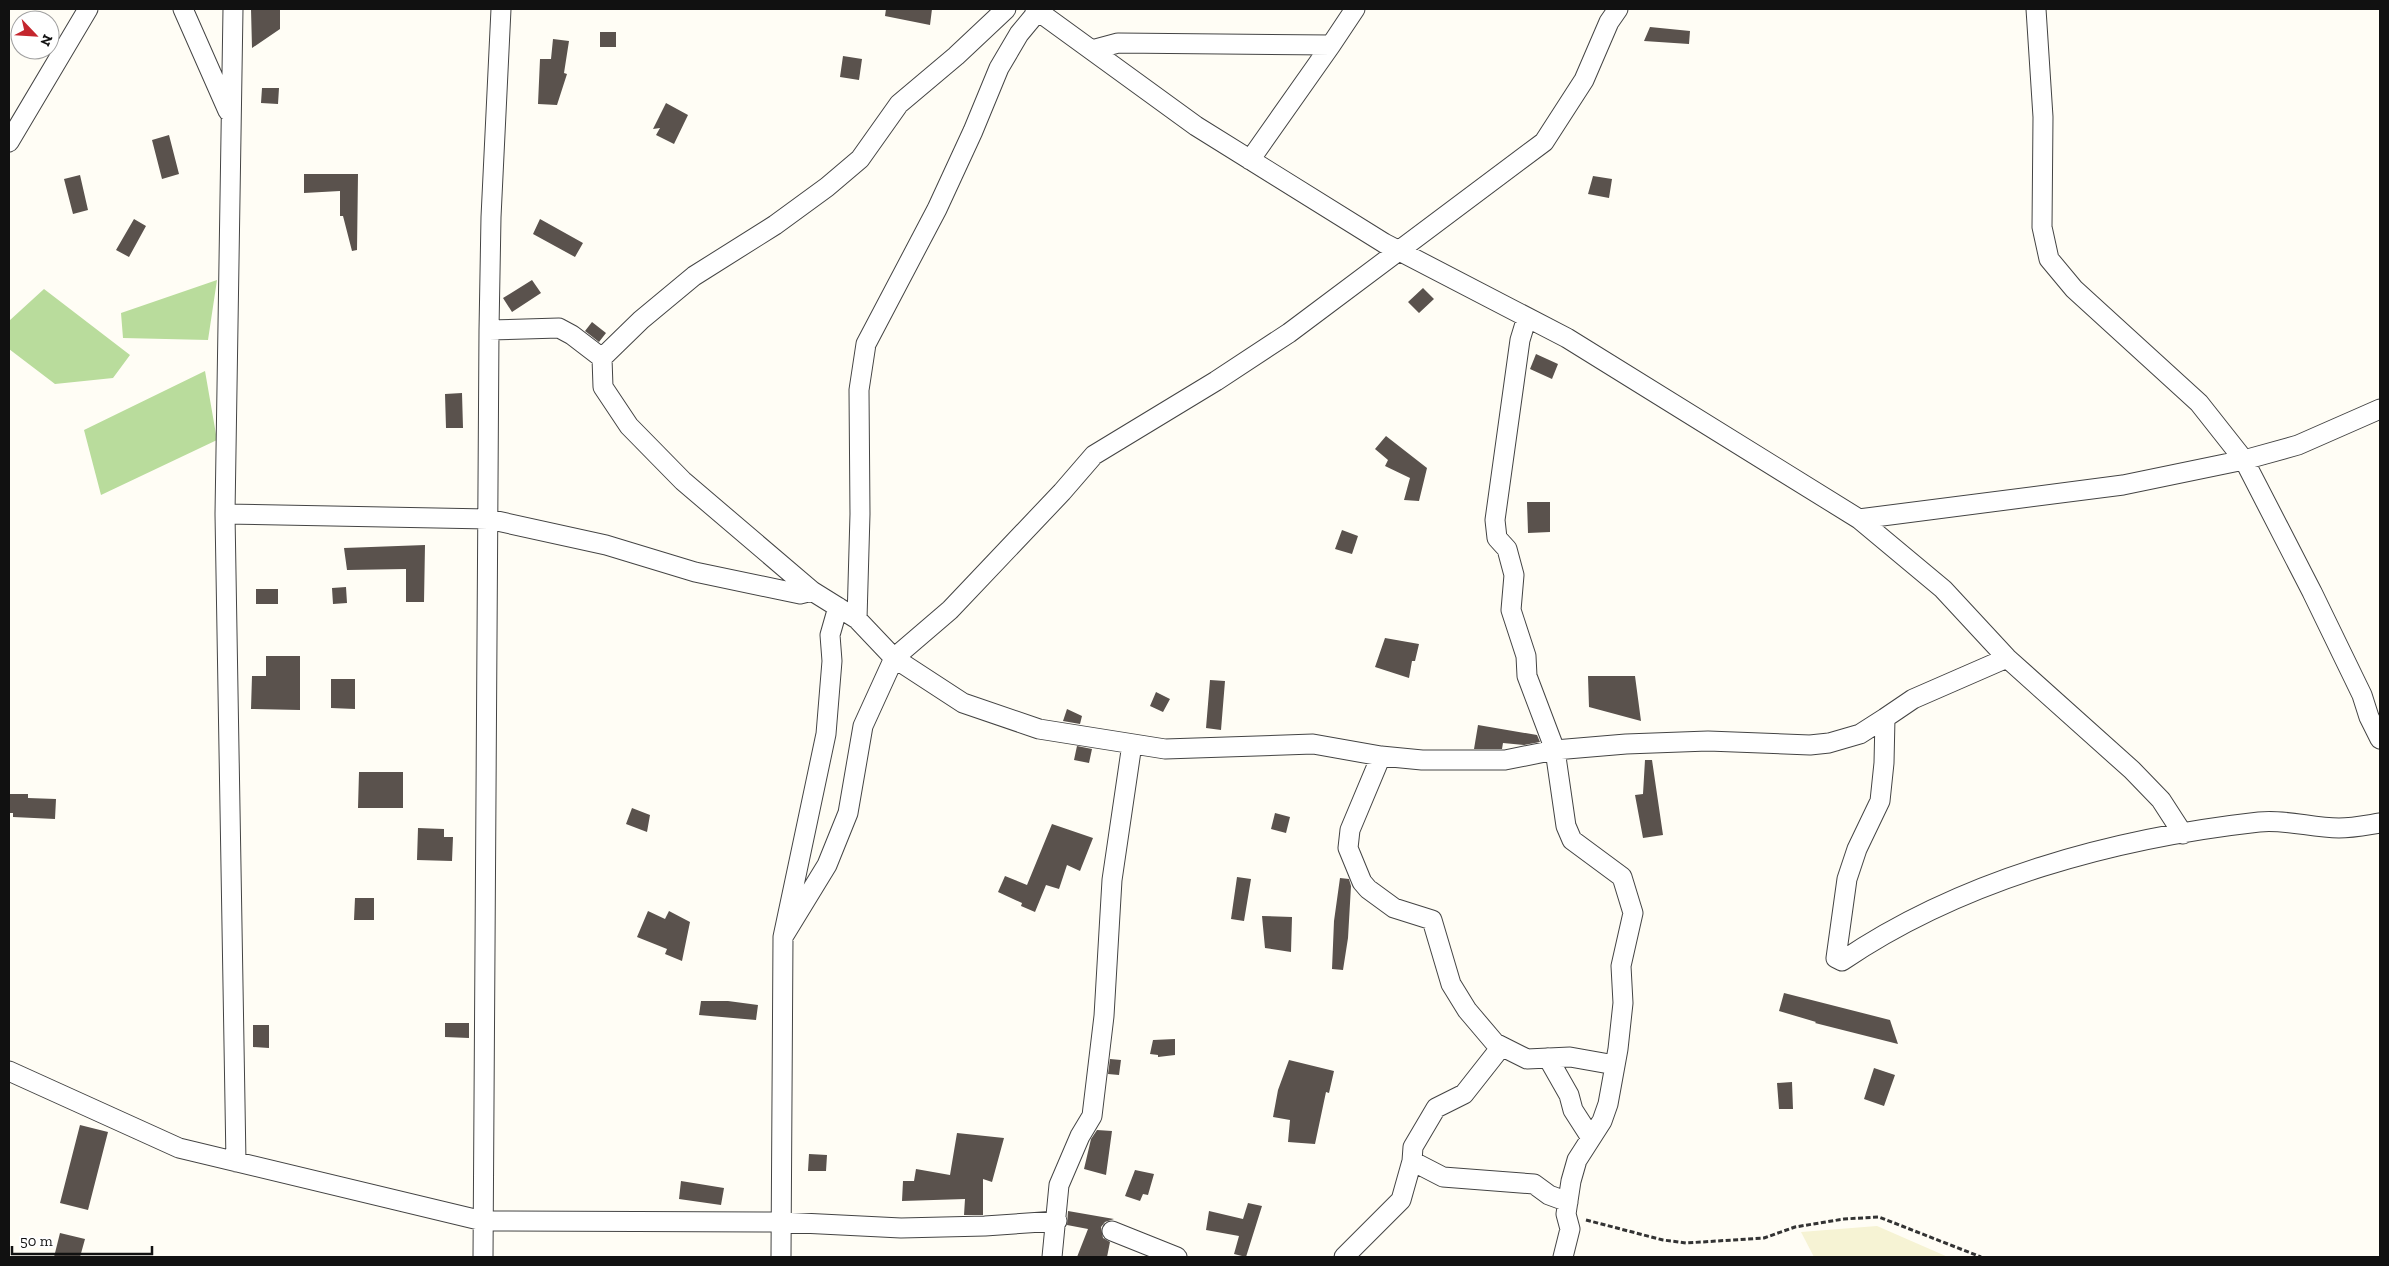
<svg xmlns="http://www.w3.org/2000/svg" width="2389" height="1266" viewBox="0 0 2389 1266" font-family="'Zilla Slab',serif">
<rect width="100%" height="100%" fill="#fffdf5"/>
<path fill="#f6f3d4" d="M1877,1226L1948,1257H1814L1801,1232Z"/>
<path fill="#b9dc9c" d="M217,280L208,340L123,338L121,313Z
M44,289L130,355L113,378L55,384L9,349V321Z
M205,371L217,440L101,495L84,430Z"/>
<path fill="#5a524d" d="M251,9H280V29L252,48Z
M886,9H932L930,25L885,16Z
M1650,27L1690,31L1689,44L1644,41Z
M600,32H616V47H600Z
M553,39L569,41L564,73L567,74L557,105L538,104L540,59H551Z
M843,56L862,59L859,80L840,77Z
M262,88H279L278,104L261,103Z
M666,103L688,115L674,144L656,135L660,128L653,129Z
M169,135L179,174L162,179L152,140Z
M304,174H358L357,250L352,251L343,216H340V191L304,193Z
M80,175L88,210L73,214L64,179Z
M1593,176L1612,179L1609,198L1588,194Z
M134,219L146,226L129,257L116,250Z
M540,219L583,243L575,257L533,234Z
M532,280L541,293L512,312L503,298Z
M1423,288L1434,299L1419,313L1408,302Z
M592,322L606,333L599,342L585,331Z
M1536,354L1558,364L1552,379L1530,369Z
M462,393L463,428H446L445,394Z
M1386,436L1427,468L1419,501L1404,500L1410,478L1385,466L1388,460L1375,449Z
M1527,502H1550V532L1528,533Z
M1342,530L1358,536L1352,554L1335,549Z
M425,545L424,602H406V569L347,570L344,548Z
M346,587L347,603L333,604L332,588Z
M256,589H278V604H256Z
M1385,638L1419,644L1415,661H1412L1409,678L1375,667Z
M266,656H300V710L251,709L252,676H266Z
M1588,676H1635L1641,721L1589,707Z
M331,679H355V709L331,708Z
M1210,680L1225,681L1221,730L1206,728Z
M1156,692L1170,699L1163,712L1150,706Z
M1067,709L1082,716L1080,724L1063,721Z
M1478,725L1537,735L1540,742L1524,745L1503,743L1502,749H1474Z
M1077,746L1092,749L1089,763L1074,760Z
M1645,760H1652L1663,835L1643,838L1635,795L1643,794Z
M359,772H403V808H358Z
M10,794H28V798L56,799L55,819L13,817V813H9Z
M632,808L650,815L647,832L626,824Z
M1275,813L1290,817L1286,833L1271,829Z
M1052,824L1093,838L1080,871L1067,865L1059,889L1046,885L1035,912L1021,906L1022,903L998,892L1005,876L1027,885Z
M418,828L444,829V837H453L452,861L417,860Z
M1237,877L1251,879L1244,921L1231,919Z
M1340,878L1349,879L1351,886L1348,938L1343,970L1332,969L1334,921Z
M355,898H374V920H354Z
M648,911L665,919L669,911L690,922L682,961L665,954L667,949L637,937Z
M1262,916L1292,917L1291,952L1265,948Z
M1784,993L1890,1020L1898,1044L1815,1023L1816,1022L1779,1011Z
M701,1001H728L758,1005L756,1020L699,1015Z
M445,1023H469V1038L445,1037Z
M253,1025H269V1048L253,1047Z
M1175,1039V1055L1158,1057V1055L1150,1054L1153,1040Z
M1110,1059L1121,1060L1119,1075L1108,1074Z
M1289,1060L1334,1071L1329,1093L1326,1092L1315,1144L1288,1142L1290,1120L1273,1117L1278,1090Z
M1874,1068L1895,1075L1884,1106L1864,1099Z
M1792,1082L1793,1109H1779L1777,1083Z
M80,1125L108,1132L88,1210L60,1203Z
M1097,1130L1112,1131L1106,1175L1084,1169L1091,1139Z
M957,1133L1004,1138L992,1182L983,1179V1215H964L965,1199L902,1201L903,1181H914L916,1169L950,1175Z
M809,1154L827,1155L826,1171H808Z
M1135,1170L1154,1174L1148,1195L1143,1194L1140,1201L1125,1196Z
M681,1181L724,1188L721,1205L679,1199Z
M1248,1203L1262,1206L1246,1257L1234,1254L1239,1236L1206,1230L1209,1211L1243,1219Z
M1068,1211L1114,1219L1105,1222L1101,1227L1103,1238L1110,1242L1107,1257H1077L1088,1229L1067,1225Z
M60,1233L85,1239L80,1257H54Z"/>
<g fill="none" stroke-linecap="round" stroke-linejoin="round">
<defs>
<path id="street" d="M183,9L228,111
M233,9L225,514L236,1162
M1006,9L956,56L899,104L860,159L827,187L775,225L694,276L641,320L602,358L603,387L629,426L683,481L812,591L857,619L894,658L963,703L1039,729L1165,749L1313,744L1381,756L1422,760H1505L1555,750L1626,744L1708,741L1810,745L1829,743L1860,734L1885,718L1884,763L1880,801L1857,849L1847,879L1836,958L1842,961C1963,879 2115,838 2259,822C2286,819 2312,828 2339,828C2352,828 2367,825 2380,823
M1035,9L1196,126L1384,243L1567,338L1859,519L1943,589L2007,658L2132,770L2161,800L2183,834
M2036,9L2043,117L2042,227L2049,259L2074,289L2199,403L2244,460L2312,592L2362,695L2369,717L2380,739
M1092,50L1118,43L1331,45L1355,9
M9,142L88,9
M1250,160L1331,45
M1527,317L1520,340L1495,520L1497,538L1507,549L1514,575L1511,610L1526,656L1527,676L1555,750L1566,826L1572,840L1622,877L1633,913L1621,966L1623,1003L1618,1049L1608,1104L1602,1121L1577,1160L1571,1181L1566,1214L1570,1229L1563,1257
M489,330L559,328L572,335L602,358
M225,514L488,519L606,545L695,572L800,594L812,591
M1859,519L2123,485L2244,460L2298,445L2380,409
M857,619L860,514L859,390L866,344L937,209L973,131L999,68L1019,34L1038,11
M1885,718L1913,699L2007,658
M1381,756L1350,830L1348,848L1362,882L1368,889L1394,908L1432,920L1451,984L1467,1010L1495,1043L1527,1059L1570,1057L1615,1065
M783,937L827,865L848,813L863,726L894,658L950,610L1062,492L1094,455L1216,381L1289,333L1544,142L1584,80L1609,22L1618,9
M1548,1058L1569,1095L1573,1110L1591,1138
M9,1071L179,1148L483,1221L781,1222L901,1228L985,1226L1057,1221
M1412,1161L1443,1177L1534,1184L1549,1195L1568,1202
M1112,1231L1177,1257
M483,1257L489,330L491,217L501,9
M781,1257L783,937L826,734L832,661L830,635L838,607
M1052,1257L1059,1185L1080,1136L1092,1116L1104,1016L1112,880L1132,744
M1344,1257L1401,1200L1412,1161L1413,1147L1436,1108L1464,1094L1501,1047"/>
</defs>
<use href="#street" stroke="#444" stroke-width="21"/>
<path stroke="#333" stroke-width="3" stroke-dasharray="5 2.5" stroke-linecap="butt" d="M1586,1220L1663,1240L1686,1243L1764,1238L1795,1227L1844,1219L1879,1217L1981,1257"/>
<use href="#street" stroke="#fff" stroke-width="19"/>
</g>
<rect width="2389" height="1266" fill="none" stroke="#111111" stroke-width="20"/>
<g transform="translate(35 35) rotate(115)"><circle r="24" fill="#ffffff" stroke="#a0a0a0"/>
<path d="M0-4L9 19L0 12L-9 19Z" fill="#c4262e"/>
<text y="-8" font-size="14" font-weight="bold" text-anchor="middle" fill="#111111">N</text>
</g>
<path d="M12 1246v8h140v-8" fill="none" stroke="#111111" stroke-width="2.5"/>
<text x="20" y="1246" font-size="15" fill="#111111" stroke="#ffffff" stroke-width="4" paint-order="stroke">50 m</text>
</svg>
